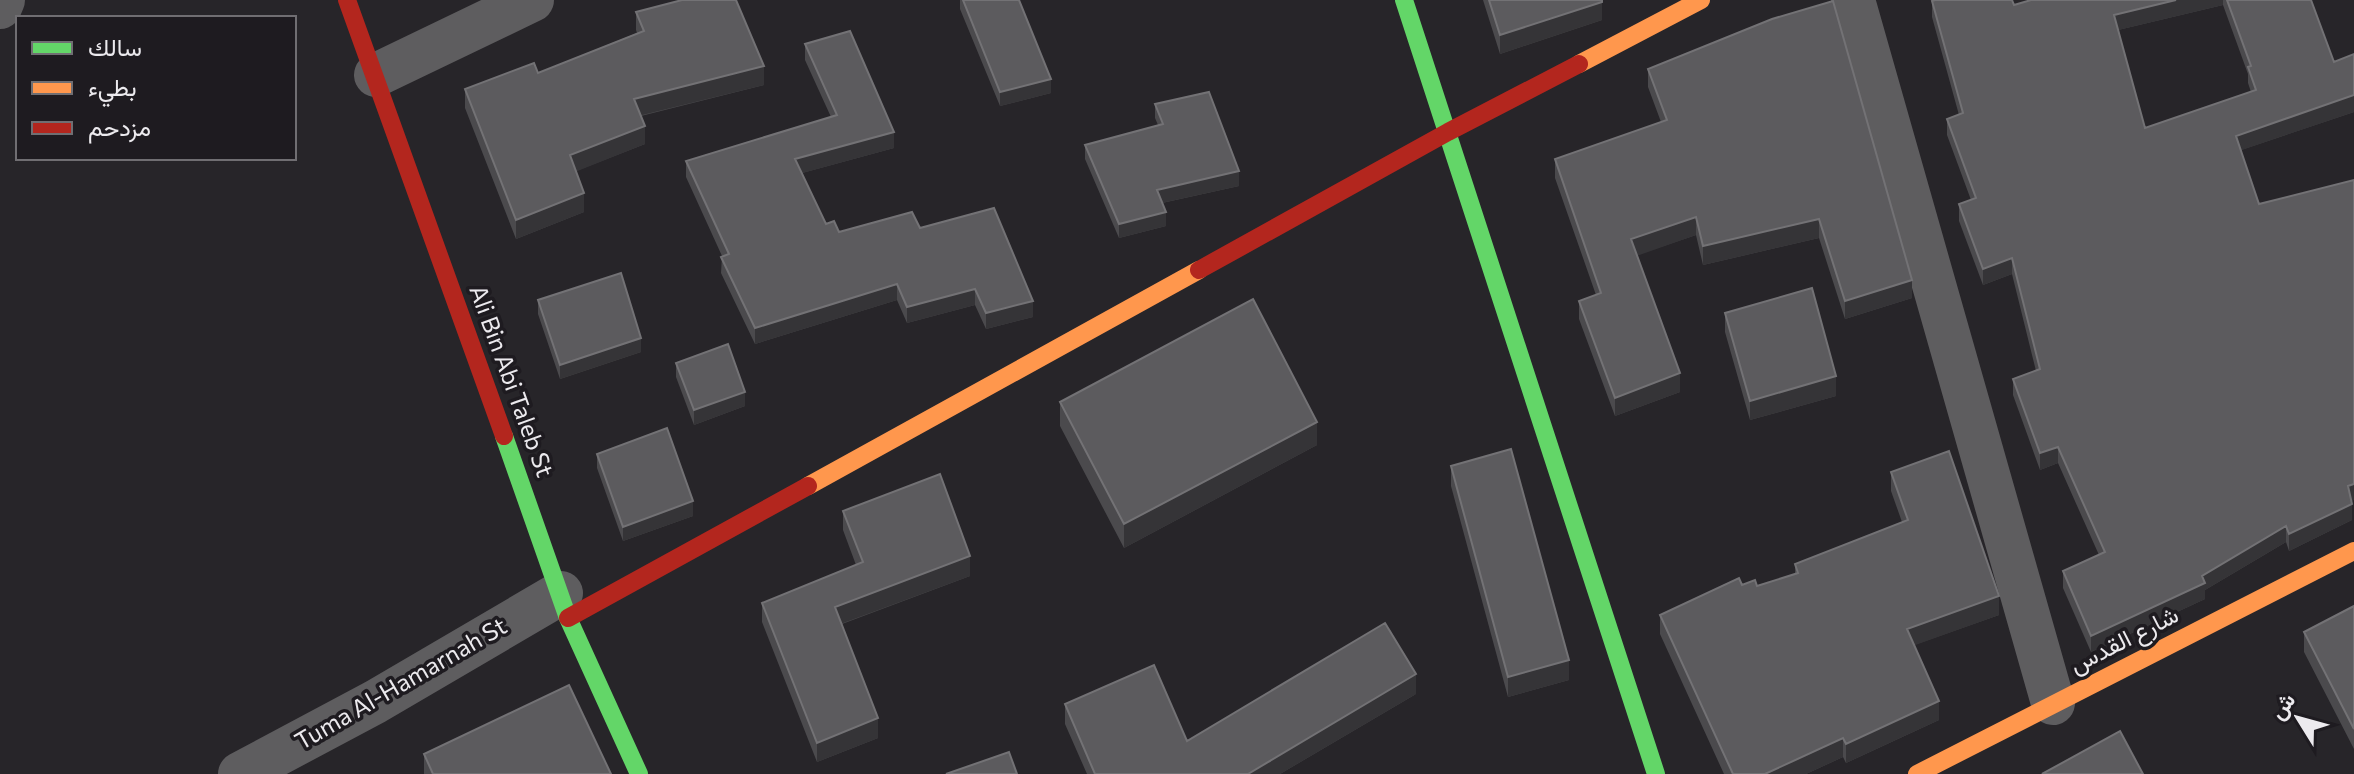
<svg xmlns="http://www.w3.org/2000/svg" width="2354" height="774" viewBox="0 0 2354 774" font-family="Commissioner,Vazirmatn,sans-serif">
<rect width="100%" height="100%" fill="#272529"/>
<g fill="none" stroke-linecap="round" stroke-linejoin="round">
<path stroke="#5e5d5f" stroke-width="44" d="M1853,0L2053,703
M0,7L3,0
M376,75L532,0
M240,774L375,702L561,593"/>
<path stroke="#63d668" stroke-width="18" d="M1404,0L1656,774
M504,436L568,618L639,774"/>
<path stroke="#ff974d" stroke-width="18" d="M1579,64L1701,0
M808,486L1199,270
M1917,774L2354,551"/>
<path stroke="#b3261e" stroke-width="18" d="M347,0L504,436
M1199,270L1448,132L1579,64
M568,618L808,486"/>
</g>
<path fill="#4b4a4d" fill-rule="evenodd" d="M960,0H1019L1051,93L1000,106L960,9Z
M1483,0H1602V20L1500,54Z
M2031,0H2311L2334,62L2354,54V112L2241,150L2351,501L2352,520L2289,551L2286,542L2205,590V599L2091,652L2063,588V571L2099,555L2058,463L2040,470L2013,395V379L2036,371L2012,274L1983,285L1959,221V204L1971,200L1947,135V119L1959,115L1932,17V1L2014,5ZM2223,5L2248,74V83L2251,92L2145,128L2118,30Z
M636,12L764,85L641,116L645,144L576,171L584,212L516,239L465,108V89L538,73L637,33L636,30Z
M805,44L894,148L802,173L826,224L839,232L920,228L1033,317L986,329L975,305L907,323L897,300L755,344L721,273L722,256L686,177V161L831,117L805,60Z
M1648,69L1912,298L1845,319L1819,238L1703,265L1696,235L1637,255L1680,392L1615,416L1579,319V301L1596,295L1555,178V159L1661,122L1648,87Z
M1155,104L1239,186L1162,203L1166,226L1119,238L1085,159V145L1158,125L1155,118Z
M538,300L641,352L560,379L538,314Z
M1725,313L1836,396L1750,420L1725,332Z
M676,363L745,406L694,425L676,377Z
M1060,402L1317,445L1124,548L1060,426Z
M597,454L693,516L623,541L597,468Z
M1451,466L1569,680L1508,697L1451,486Z
M1891,472L1999,615L1914,645L1939,720L1846,763L1843,757L1806,774H1724L1660,634V615L1742,585L1757,586L1795,574V564L1902,522L1891,491Z
M843,511L970,576L842,624L878,738L817,762L762,622V603L856,565L843,530Z
M2354,606V749L2304,652V632Z
M1416,694L1280,774H1087L1065,724V704L1187,741Z
M424,754L611,774H424Z"/>
<path fill="#353437" d="M2176,0H2223V5L2114,31V15Z
M1602,2V20L1500,54V35Z
M764,66V85L634,117V99Z
M1051,79V93L1000,106V92Z
M2354,95V112L2236,152V136Z
M645,126V144L570,174V155Z
M894,132V148L795,175V159Z
M1239,171V186L1157,204V190Z
M584,193V212L516,239V220Z
M1166,212V226L1119,238V224Z
M1696,217V235L1631,258V239Z
M1819,219V238L1703,265V246Z
M2012,258V274L1983,285V269Z
M1912,280V298L1845,319V301Z
M897,284V300L755,344V328Z
M975,289V305L907,323V307Z
M1033,301V317L986,329V313Z
M641,338V352L560,379V365Z
M1680,373V392L1615,416V398Z
M1836,376V396L1750,420V401Z
M745,392V406L694,425V410Z
M1317,422V445L1124,548V524Z
M2058,447V463L2040,470V453Z
M2354,484V500L2348,503V486Z
M693,501V516L623,541V527Z
M2352,504V520L2289,551V534Z
M2286,526V542L2205,590V599L2091,652V636L2202,576Z
M970,556V576L835,626V607Z
M1999,596V615L1907,648V629Z
M1569,660V680L1508,697V677Z
M1416,674V694L1280,774H1248Z
M1939,701V720L1846,763V744Z
M878,718V738L817,762V743Z
M1843,738V757L1806,774H1765Z"/>
<path fill="#5c5b5e" stroke="#737275" stroke-width="2" d="M682,0H736L764,66L634,99L645,126L570,155L584,193L516,220L465,89L534,63L538,73L644,31L636,12Z
M963,0H1019L1051,79L1000,92Z
M1489,0H1602V2L1500,35Z
M1935,0H2012L2014,5L2031,0H2176L2114,15L2145,128L2256,90L2248,67L2251,66L2227,0H2311L2334,62L2354,54V95L2236,136L2259,204L2354,180V484L2348,486L2352,504L2289,534L2286,526L2202,576L2205,583L2091,636L2063,571L2105,552L2058,447L2040,453L2013,379L2040,369L2012,258L1983,269L1959,204L1976,198L1947,119L1963,113L1932,1Z
M1833,1L1912,280L1845,301L1819,219L1703,246L1696,217L1631,239L1680,373L1615,398L1579,301L1601,293L1555,159L1667,120L1648,69L1772,19Z
M850,31L894,132L795,159L826,224L834,221L839,232L912,212L920,228L994,208L1033,301L986,313L975,289L907,307L897,284L755,328L721,257L729,254L686,161L837,115L805,44Z
M1209,92L1239,171L1157,190L1166,212L1119,224L1085,145L1163,124L1155,104Z
M621,273L641,338L560,365L538,300Z
M1812,288L1836,376L1750,401L1725,313Z
M1253,299L1317,422L1124,524L1060,402Z
M728,344L745,392L694,410L676,363Z
M667,428L693,501L623,527L597,454Z
M1511,449L1569,660L1508,677L1451,466Z
M1949,451L1999,596L1907,629L1939,701L1846,744L1843,738L1765,774H1733L1660,615L1739,578L1742,585L1755,580L1757,586L1798,573L1795,564L1908,520L1891,472Z
M940,474L970,556L835,607L878,718L817,743L762,603L863,562L843,511Z
M2354,606V729L2304,632Z
M1385,623L1416,674L1248,774H1095L1065,704L1154,665L1187,741Z
M569,685L611,774H433L424,754Z
M2120,731L2143,774H2042Z
M1009,752L1017,774H946Z"/>
<g text-anchor="middle" stroke-width="7" stroke-linejoin="round" paint-order="stroke">
<g font-size="24" fill="#eceaee" stroke="#1e1b20">
<text transform="translate(511 381) rotate(70)" y="8">Ali Bin Abi Taleb St</text>
<text transform="translate(2124 640) rotate(-27)" y="8">شارع القدس</text>
<text transform="translate(401 684) rotate(-30)" y="8">Tuma Al-Hamarnah St</text>
</g>
</g>
<rect x="16" y="16" width="280" height="144" fill="#1e1b20" stroke="#706e72" stroke-width="2"/>
<rect x="32" y="42" width="40" height="12" fill="#63d668" stroke="#706e72" stroke-width="2"/>
<text x="88" y="56" font-size="24" fill="#eceaee">سالك</text>
<rect x="32" y="82" width="40" height="12" fill="#ff974d" stroke="#706e72" stroke-width="2"/>
<text x="88" y="96" font-size="24" fill="#eceaee">بطيء</text>
<rect x="32" y="122" width="40" height="12" fill="#b3261e" stroke="#706e72" stroke-width="2"/>
<text x="88" y="136" font-size="24" fill="#eceaee">مزدحم</text>
<g transform="translate(2298 718) rotate(307)" stroke="#1e1b20" stroke-width="6" paint-order="stroke">
<path d="M0-6L14 30L0 20L-14 30Z" fill="#eceaee"/>
<text y="-12" font-size="22" font-weight="bold" text-anchor="middle" fill="#eceaee">ش</text>
</g>
</svg>
